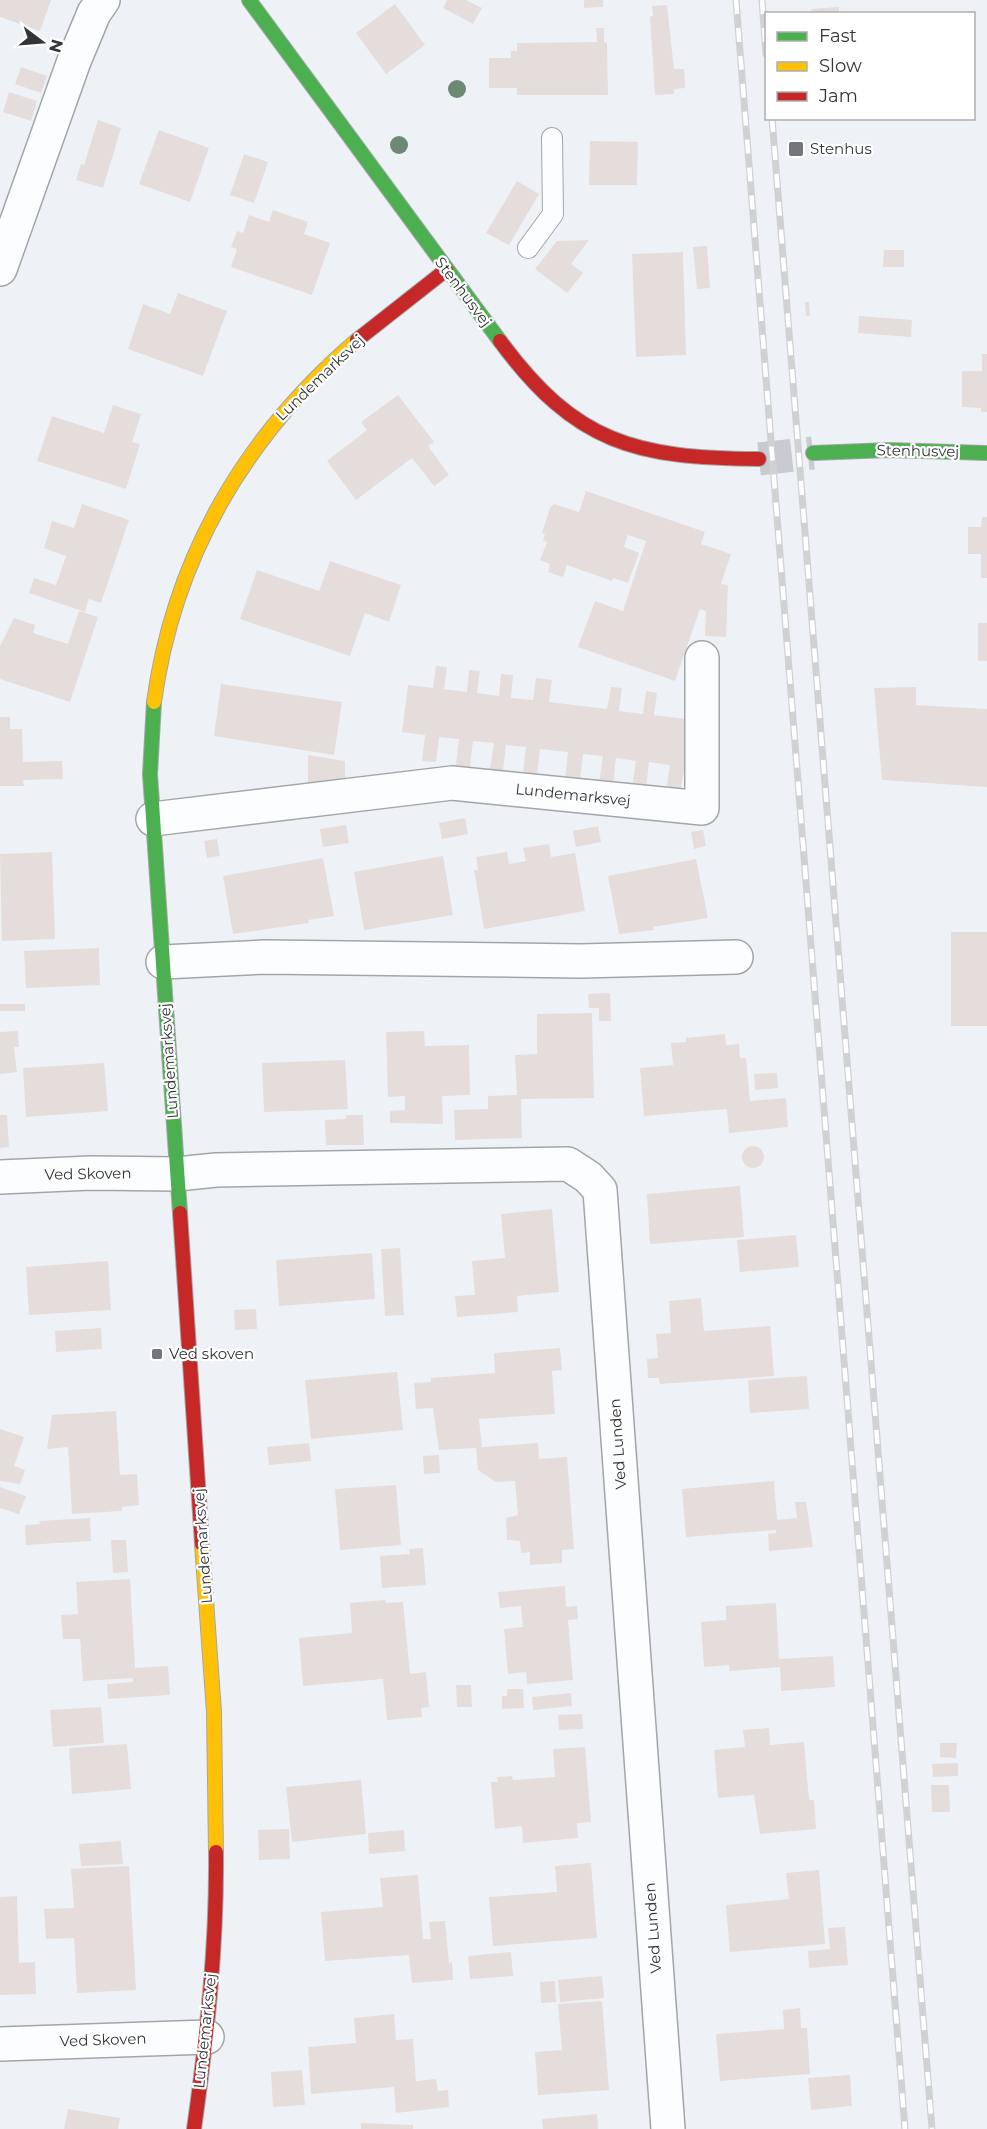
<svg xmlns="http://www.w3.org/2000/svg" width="987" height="2129" viewBox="0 0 987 2129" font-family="Montserrat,sans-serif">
<rect width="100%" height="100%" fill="#eef2f6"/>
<path fill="#e5dddc" d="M0,0H51L40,31L0,17Z
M447,0H466L482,8L473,24L443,8Z
M584,0H603V7L584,8Z
M395,4L425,45L386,74L356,33Z
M667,5L674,69H684L685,88L674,89V94L655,95L650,17L653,16L652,6Z
M839,7V14H812L811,9Z
M596,28H604V42L607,43L608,95H517V88H489V58H511V51H517V43L597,42Z
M21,67L47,76L41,93L15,84Z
M9,92L37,101L31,121L3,112Z
M98,120L121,128L103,188L76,180L81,164L84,165Z
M159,130L209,148L190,202L139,184Z
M590,141L638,142L637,185H589Z
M244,154L268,162L254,203L230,195Z
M517,181L539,194L509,245L486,233Z
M273,210L308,222L304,234L330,243L312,295L231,267L237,249L231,247L237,231L243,233L249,215L269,222Z
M589,240L571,264L583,273L567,293L535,269L557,241Z
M707,246L710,288L697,289L693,247Z
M884,250H904V267H883Z
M683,252L686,355L636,357L632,254Z
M178,293L227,311L203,376L128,349L143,304L170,314Z
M805,302H809L810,316H806Z
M859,316L912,320L911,337L858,333Z
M982,354H987V412H981V408L962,407V371H982Z
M398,395L434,442L428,446L449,475L434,486L412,458L356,500L327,461L367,430L361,422Z
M113,405L141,414L132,442L140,444L126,489L37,461L52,416L104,433Z
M586,491L705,532L701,544L731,554L721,584L728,585L726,637L705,636L706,611L700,609L675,681L578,647L595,601L623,611L646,541L628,535L624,547L639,553L628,583L613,578L612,581L567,565L563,577L548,572L550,564L540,560L547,542L543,540L545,534L542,533L550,508L554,504L579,512Z
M82,504L129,520L101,603L89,599L85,612L29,593L34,578L56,585L66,556L44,548L52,521L74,528Z
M982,517H987V578H981V554H968V527H981Z
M330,561L401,585L389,622L365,613L350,656L240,619L257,570L319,591Z
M79,611L98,617L70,702L0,679V646L14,618L35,625L33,633L68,644Z
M978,623H987V661H978Z
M436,666L447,667L444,689L467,692L469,670L480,671L477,693L499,696L501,674L513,675L511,698L533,700L536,678L552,680L549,702L607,709L611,687L622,688L619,711L643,714L646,691L657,693L654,715L693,720L680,793L666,791L670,765L649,762L646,789L632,788L636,761L616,758L613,784L599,783L603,756L583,754L580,781L565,779L568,752L540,749L537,775L523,773L526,747L506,745L503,771L490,769L494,743L473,741L470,767L456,765L459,739L439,737L436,762L422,761L425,735L402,732L408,685L433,688Z
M221,684L342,702L334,755L214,736Z
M916,687V705L987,709V787L882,780L874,688Z
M0,717H10V729H22L23,762L62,761L63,779L23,780L24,786H0Z
M308,755L345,761V786H308Z
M465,818L468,834L442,839L439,823Z
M346,825L349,843L323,847L320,829Z
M598,826L601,842L576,847L573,831Z
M703,830L706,846L694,849L691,832Z
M217,839L220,856L207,858L204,841Z
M549,844L551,857L575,853L585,911L484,929L474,870H478L476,857L507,852L509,864L526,861L523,848Z
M52,852L55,939L2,941L0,854Z
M443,856L453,915L364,930L354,872Z
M323,858L334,916L308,920L309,923L233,934L223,876Z
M696,859L708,918L653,927L654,930L619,934L608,876Z
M951,932H987V1026H951Z
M99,948L100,985L26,988L24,951Z
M610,993L611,1021H599V1008H589L588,994Z
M0,1004H25V1011H0Z
M592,1013L594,1098L521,1099L522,1138L455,1140L454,1110L488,1109V1096L517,1095L515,1055L537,1054V1014Z
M18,1031L19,1047H14L17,1072L0,1074V1032Z
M424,1031L425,1046L469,1045L470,1095L442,1096L443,1124L390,1123V1111L405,1110V1096L388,1097L386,1032Z
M725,1034L726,1045L739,1044L740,1058H746L750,1101L786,1098L788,1127L729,1133L727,1109L644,1116L640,1068L673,1065L671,1043L686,1042V1038Z
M345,1060L348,1109L264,1112L262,1063Z
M104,1063L108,1111L26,1117L23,1068Z
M777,1073L778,1088L755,1090L754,1074Z
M0,1115H7L9,1147L0,1148Z
M346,1115H363L364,1145H326L325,1120L346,1119Z
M742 1157a11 11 0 1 1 22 0a11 11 0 1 1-22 0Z
M740,1186L744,1237L650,1244L647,1194Z
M552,1209L559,1292L517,1296L518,1312L457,1317L455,1296L475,1295L472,1261L505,1258L501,1214Z
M796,1235L799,1267L740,1272L737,1240Z
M400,1248L404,1315L385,1316L381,1249Z
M372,1253L375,1299L279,1306L276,1260Z
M108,1261L111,1310L29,1315L26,1267Z
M701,1298L704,1331L770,1326L774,1376L660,1384L659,1378H648L647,1359L658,1358L656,1334L671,1333L669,1301Z
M256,1309L257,1329L235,1330L234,1310Z
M101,1328L102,1349L56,1352L55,1331Z
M560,1348L562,1370L552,1371L555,1414L479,1419L482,1447L538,1443L539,1459L567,1457L574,1549L562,1550V1563L530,1565V1552L521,1553L520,1541L507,1540L506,1518L518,1515L515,1481L496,1482L478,1470L476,1448L439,1450L433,1408L416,1409L414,1383L431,1382V1378L495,1373L494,1353Z
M397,1372L403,1430L311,1439L305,1380Z
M807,1376L809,1409L750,1413L748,1380Z
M116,1411L120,1475L137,1474L139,1505L122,1507V1511L72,1514L68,1447L47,1449L52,1415Z
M0,1429L24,1437L14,1466L25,1470L20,1484L0,1481Z
M309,1443L311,1461L269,1465L267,1447Z
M439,1455L440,1473L424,1474L423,1456Z
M774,1481L777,1520L797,1518L795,1502H806L813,1547L769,1551L768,1534L776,1533V1530L686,1537L682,1489Z
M396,1485L401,1545L340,1550L335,1489Z
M0,1487L26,1496L19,1514L0,1508Z
M90,1518L91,1541L26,1545L25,1525L40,1524L39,1521Z
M111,1540H126L128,1572L113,1573Z
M423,1548L426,1585L382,1588L380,1556L410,1554L409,1549Z
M130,1579L135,1668L168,1666L170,1695L108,1699L107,1684L133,1682V1678L83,1681L80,1639H63L61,1615L78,1614L76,1582Z
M565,1586L566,1607L577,1606L578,1619L568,1620L573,1680L527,1684L526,1672L508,1674L504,1629L523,1627L521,1606L500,1608L498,1592Z
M385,1600L386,1603L403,1602L410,1674L426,1672L429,1707L421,1708L422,1717L387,1720L383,1679L303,1686L299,1638L352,1633L350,1603Z
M776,1603L779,1659L833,1656L835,1687L781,1691L780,1667L730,1671L729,1665L704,1667L701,1622L726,1620V1606Z
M456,1685H471L472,1707H457Z
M507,1689H523L524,1708L502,1709V1696H507Z
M571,1693L572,1706L533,1710L532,1697Z
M101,1707L104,1743L53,1747L50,1710Z
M582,1714L583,1729L559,1730L558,1715Z
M769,1728L770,1745L804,1742L809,1800H814L816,1829L760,1834L754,1795L718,1798L714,1750L745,1747L743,1730Z
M940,1743H957L956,1758L940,1757Z
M127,1744L131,1789L72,1794L69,1748Z
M585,1747L591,1822L577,1823L578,1838L523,1843L522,1826L495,1829L491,1782H498L497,1777L512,1776L513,1780L555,1777L553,1749Z
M958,1763V1776L933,1777L932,1764Z
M361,1780L366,1834L292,1842L286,1787Z
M931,1785H949L950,1812H932Z
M289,1829L290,1859L259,1860L258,1830Z
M404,1830L405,1851L369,1854L368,1833Z
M121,1841L123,1864L81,1866L79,1844Z
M591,1863L597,1938L493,1946L489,1897L557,1892L555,1866Z
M129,1866L136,1990L77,1993L74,1938L46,1939L44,1909L74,1908L71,1869Z
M819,1870L825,1944L730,1952L726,1905L789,1899L786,1873Z
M418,1875L423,1939H431L429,1922L445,1921L449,1963L452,1962L453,1980L412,1983L409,1955L325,1961L321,1912L383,1907L380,1878Z
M17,1896L19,1963L35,1962L36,1994L0,1995V1897Z
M845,1927L848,1965L809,1968L808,1951L830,1949L828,1928Z
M511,1952L513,1976L470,1979L468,1956Z
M602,1976L604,1998L560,2002L558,1980Z
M555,1981L556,2002L541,2003L540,1982Z
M602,2001L609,2090L538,2095L535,2052L562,2050L558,2004Z
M800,2008L801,2028H807L810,2074L720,2081L716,2034L784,2029L783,2010Z
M394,2014L396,2040L413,2039L416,2081L436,2079L438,2091L448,2090L449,2107L396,2113L394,2087L311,2094L308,2047L356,2043L354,2018Z
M302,2070L305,2105L273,2107L271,2072Z
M850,2075L852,2106L811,2110L808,2078Z
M68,2109L120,2118L118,2129H64Z
M597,2114L598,2129H543L542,2119Z
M361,2123L413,2125V2129H361Z"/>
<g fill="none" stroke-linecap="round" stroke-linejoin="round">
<path stroke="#c8ccd0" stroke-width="33" stroke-dasharray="33 16" stroke-linecap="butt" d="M759,459L813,453"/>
<defs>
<path id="lane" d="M528,248L553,214L552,138"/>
<path id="street" d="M0,269L74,61L94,13L103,0
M153,819L452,783L702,808V658
M163,962L265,957L581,961L736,957
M0,1177L91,1173L177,1174L216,1170L568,1164L588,1177L600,1190L668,2129
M0,2044L207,2037"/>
<path id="fast" d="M249,0L500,341
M813,453L889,450L987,453
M154,702L150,774L180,1213"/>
<path id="slow" d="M154,702C174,556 246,435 357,340
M202,1544L214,1712L216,1852"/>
<path id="jam" d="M357,340L446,270
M500,341C576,444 636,458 759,459
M180,1213L202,1544
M194,2129C207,2037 217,1945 216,1852"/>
</defs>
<use href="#lane" stroke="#a3a6a8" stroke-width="22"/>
<use href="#street" stroke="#a3a6a8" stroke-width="36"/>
<use href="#fast" stroke="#a3a6a8" stroke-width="16"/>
<use href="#slow" stroke="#a3a6a8" stroke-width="16"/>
<use href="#jam" stroke="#a3a6a8" stroke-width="16"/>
<use href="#lane" stroke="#fcfdfe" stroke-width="20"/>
<use href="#street" stroke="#fcfdfe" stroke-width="33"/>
<use href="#fast" stroke="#4caf50" stroke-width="14"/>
<use href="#slow" stroke="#ffc107" stroke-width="14"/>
<use href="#jam" stroke="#c62828" stroke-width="14"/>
<defs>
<path id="rail" d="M736,0L905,2129
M762,0L766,54
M772,118L932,2129"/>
</defs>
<use href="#rail" stroke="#d0d1d2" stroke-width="7"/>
<use href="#rail" stroke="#fff" stroke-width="4.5" stroke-dasharray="14" stroke-linecap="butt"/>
</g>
<g fill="#6c8a73">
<circle cx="457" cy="89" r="9"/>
<circle cx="399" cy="145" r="9"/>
</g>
<g fill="#74777a" stroke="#fff" stroke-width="2">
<rect x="788" y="141" width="16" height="16" rx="3"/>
<rect x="151" y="1348" width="12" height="12" rx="3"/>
</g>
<g text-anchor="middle" stroke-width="4.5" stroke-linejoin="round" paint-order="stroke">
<g font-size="15" fill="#323538" stroke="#fff" text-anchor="start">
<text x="810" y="154">Stenhus</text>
<text x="169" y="1359">Ved skoven</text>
</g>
<g font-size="15" fill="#323538" stroke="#fff">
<text transform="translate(463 292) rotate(53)" y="5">Stenhusvej</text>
<text transform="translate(320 378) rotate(-44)" y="5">Lundemarksvej</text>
<text transform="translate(918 451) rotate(1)" y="5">Stenhusvej</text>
<text transform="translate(573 795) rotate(6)" y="5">Lundemarksvej</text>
<text transform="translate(169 1061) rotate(-94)" y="5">Lundemarksvej</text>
<text transform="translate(88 1174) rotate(-1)" y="5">Ved Skoven</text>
<text transform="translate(618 1444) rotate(-94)" y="5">Ved Lunden</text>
<text transform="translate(203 1546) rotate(-94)" y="5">Lundemarksvej</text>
<text transform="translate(653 1928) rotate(-94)" y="5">Ved Lunden</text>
<text transform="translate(205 2031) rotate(-84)" y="5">Lundemarksvej</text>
<text transform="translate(103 2040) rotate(-2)" y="5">Ved Skoven</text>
</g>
</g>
<rect x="765" y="12" width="210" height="108" fill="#ffffff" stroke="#adaeaf" stroke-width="1.5"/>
<rect x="777" y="32" width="30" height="9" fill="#4caf50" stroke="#adaeaf" stroke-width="1.5"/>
<text x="819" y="42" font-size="18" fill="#323538">Fast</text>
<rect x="777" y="62" width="30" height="9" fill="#ffc107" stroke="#adaeaf" stroke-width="1.5"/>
<text x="819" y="72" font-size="18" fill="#323538">Slow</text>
<rect x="777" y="92" width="30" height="9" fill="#c62828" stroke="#adaeaf" stroke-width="1.5"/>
<text x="819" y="102" font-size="18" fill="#323538">Jam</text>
<g transform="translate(42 42) rotate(106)" stroke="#ffffff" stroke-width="4.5" paint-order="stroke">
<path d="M0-4.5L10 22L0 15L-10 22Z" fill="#323538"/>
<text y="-9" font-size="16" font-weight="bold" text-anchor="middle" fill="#323538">N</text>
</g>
</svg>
